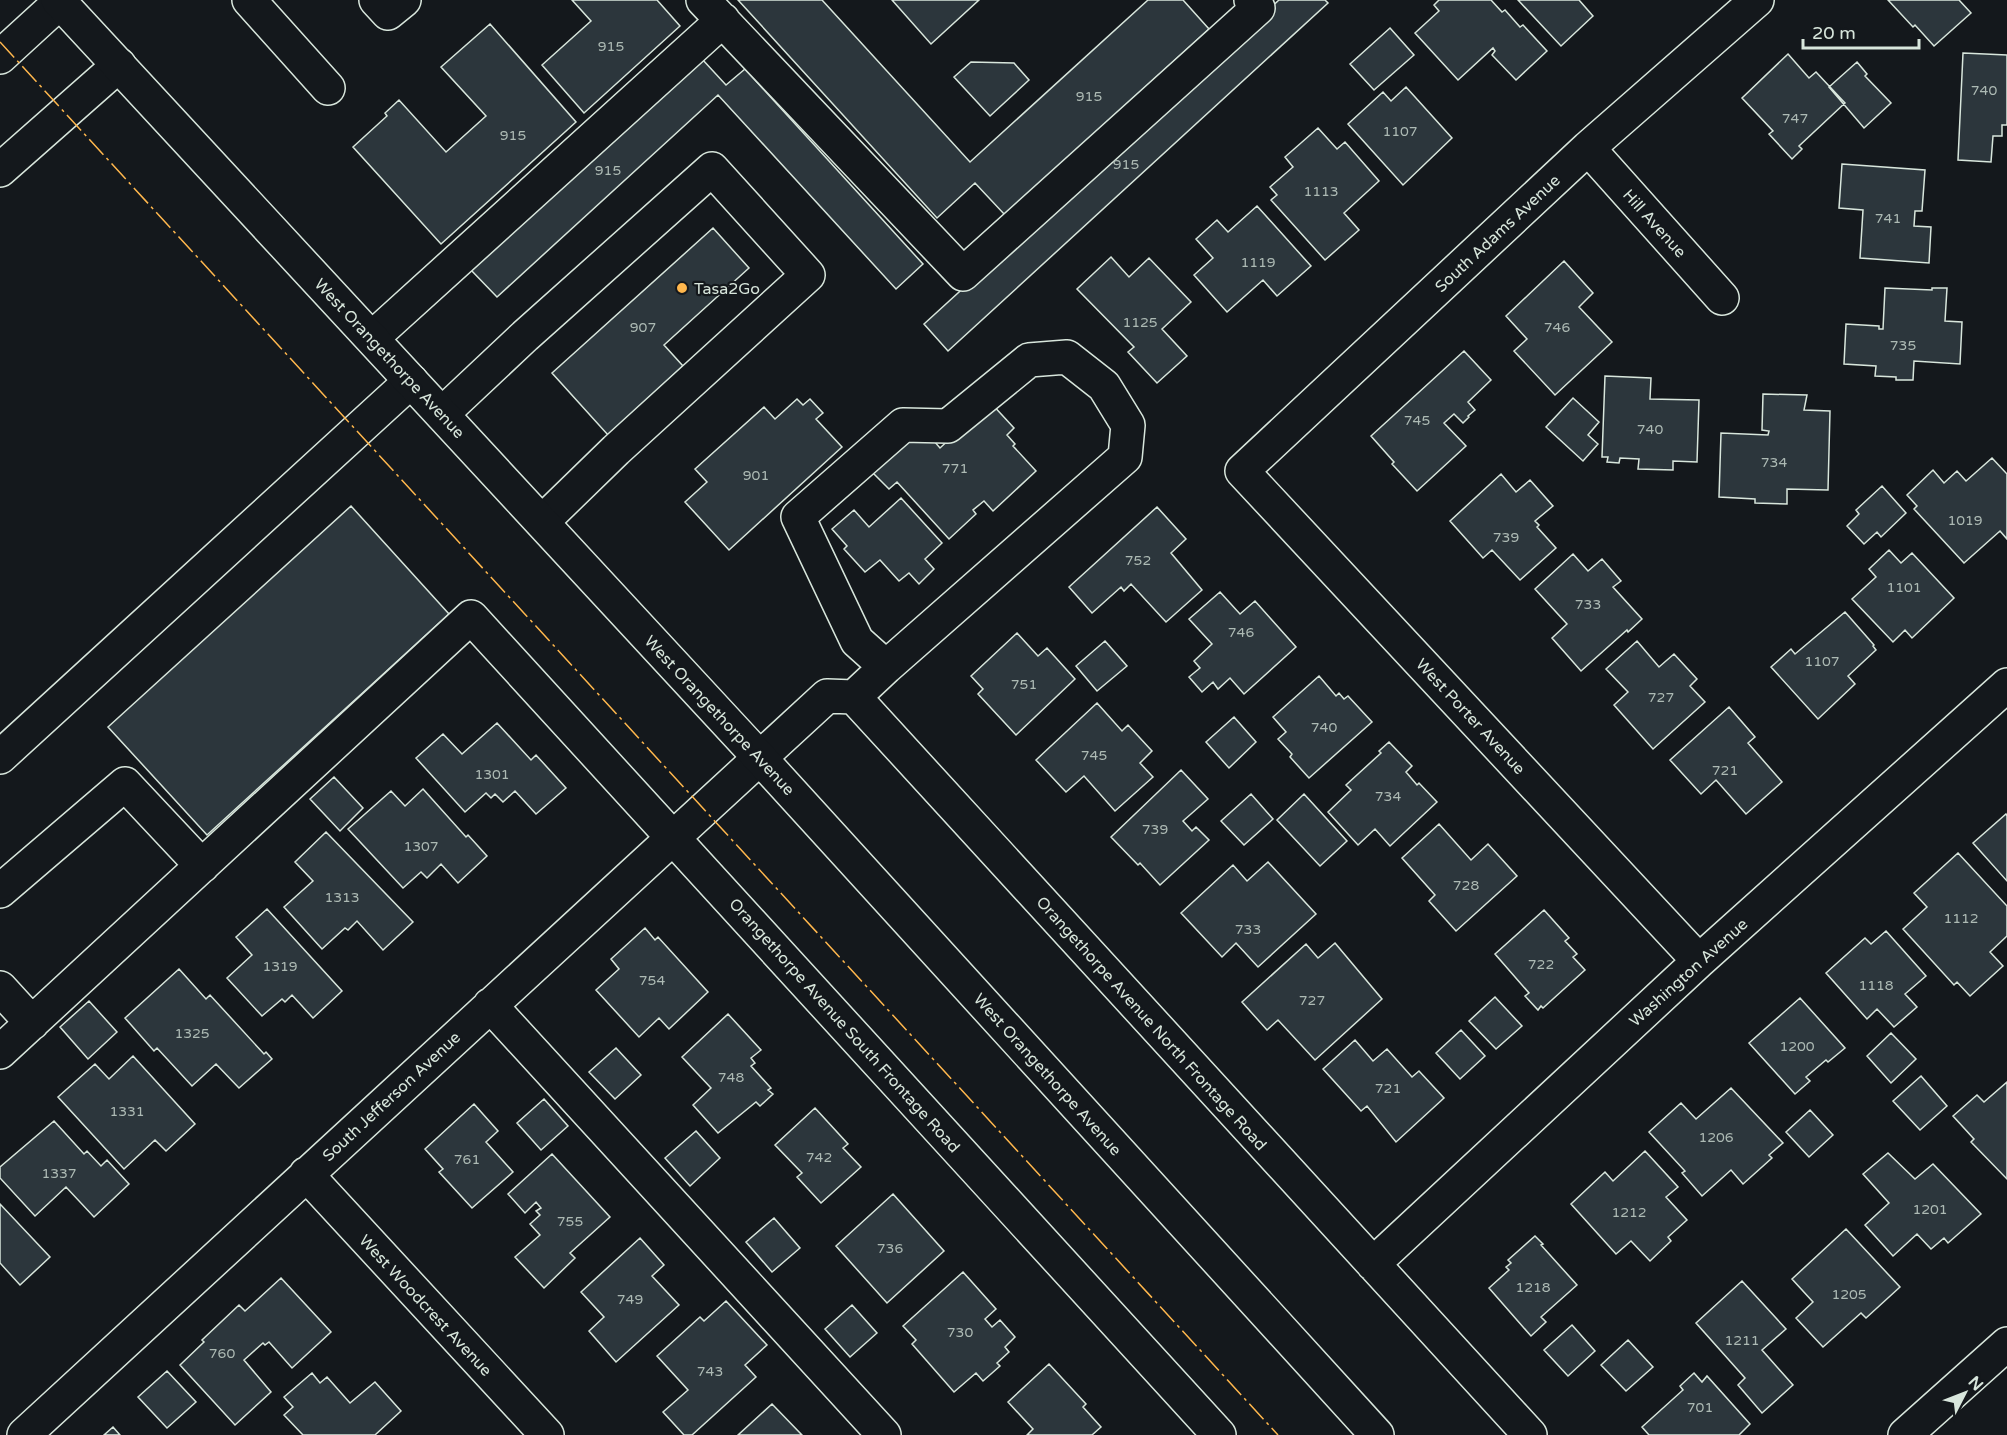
<svg xmlns="http://www.w3.org/2000/svg" width="2007" height="1435" viewBox="0 0 2007 1435" font-family="'Varela Round',sans-serif">
<rect width="100%" height="100%" fill="#14181c"/>
<path fill="#2c363c" stroke="#d8e6dc" stroke-width="1.5" d="M572,0H657L680,26L584,113L542,65L591,21Z
M738,0H822L970,162L1148,0H1183L1209,29L1005,215L975,183L937,218Z
M892,0H979L931,44Z
M1279,0H1325L1328,3L948,351L924,324Z
M1439,0H1491L1502,12L1505,10L1520,27L1523,25L1547,51L1516,80L1492,55L1495,51L1493,48L1458,80L1415,33L1439,11L1434,5Z
M1518,0H1579L1593,16L1561,46Z
M1888,0H1959L1971,13L1934,46L1915,25L1913,27Z
M490,24L576,122L441,244L353,147L387,116L385,113L399,100L446,152L486,116L441,67Z
M1390,28L1414,55L1374,90L1350,64Z
M1963,53L2007,55V125H2002V136H1993L1991,162L1958,160Z
M1788,54L1809,78L1816,72L1845,103L1799,146L1802,149L1792,159L1769,134L1773,131L1742,98Z
M702,59L726,85L745,69L923,264L896,289L718,95L497,297L470,269Z
M971,62L1014,63L1029,80L990,116L954,77Z
M1857,62L1867,74L1865,76L1891,103L1864,128L1829,87Z
M1406,87L1452,138L1403,185L1348,124L1383,92L1391,101Z
M1318,128L1337,149L1345,142L1379,181L1344,213L1359,230L1325,260L1271,200L1277,195L1270,187L1293,167L1285,157Z
M1842,164L1925,170L1922,211H1915L1914,226L1931,227L1929,263L1860,258L1863,210L1839,208Z
M1257,206L1311,266L1277,296L1263,280L1227,312L1194,275L1213,258L1196,239L1217,220L1228,232Z
M713,228L749,268L664,345L683,366L608,435L552,373Z
M1111,257L1129,277L1149,258L1191,302L1162,329L1187,356L1157,383L1128,352L1134,347L1077,289Z
M1564,261L1593,293L1579,307L1612,342L1555,395L1514,351L1527,339L1506,316Z
M1885,288L1932,290V288H1947L1945,321L1962,322L1960,364L1914,361L1913,380H1896V377L1875,376L1876,366L1844,364L1846,324L1879,326V329H1883Z
M1464,351L1491,380L1468,402L1475,410L1468,416L1469,417L1463,423L1454,414L1444,423L1466,446L1417,491L1392,464L1394,462L1371,436Z
M1605,376L1651,378L1650,399L1699,400L1697,462L1673,461V470L1638,469L1639,459L1620,458L1619,463L1607,462L1608,457H1602Z
M1763,394L1807,395L1804,410L1830,411L1828,490L1787,489V504L1755,503V499L1719,497L1721,433L1768,435L1769,431L1762,430Z
M1573,398L1599,422L1588,435L1598,444L1583,461L1546,427Z
M797,399L803,405L810,399L823,413L816,419L842,447L729,550L685,502L707,482L695,469L764,407L775,419Z
M990,402L1014,428L1007,435L1015,444L1013,446L1036,471L993,511L984,501L973,510L976,514L949,539L897,482L889,489L873,473L921,426L940,448Z
M1992,458L2007,474V539L2000,531L1964,563L1914,509L1917,506L1907,495L1933,470L1944,483L1957,471L1966,481Z
M1501,474L1516,492L1530,480L1553,506L1535,521L1539,525L1537,527L1556,548L1520,580L1492,550L1483,558L1450,521Z
M1882,486L1906,513L1881,537L1877,532L1864,544L1847,526L1859,514L1856,510Z
M901,498L942,543L925,559L934,569L919,584L909,573L899,581L880,560L865,572L844,549L847,546L832,529L854,510L869,527Z
M351,506L449,614L207,835L108,727Z
M1157,507L1186,539L1171,553L1202,590L1166,622L1131,584L1124,591L1121,587L1092,613L1069,587Z
M1889,550L1901,563L1912,553L1954,598L1912,638L1905,630L1893,642L1852,599L1876,577L1869,569Z
M1573,554L1588,571L1602,559L1621,581L1613,587L1642,619L1628,632L1627,630L1581,671L1552,638L1567,624L1535,589Z
M1220,592L1240,614L1255,601L1296,647L1244,694L1230,678L1218,689L1213,682L1202,692L1189,677L1200,668L1194,661L1212,644L1189,619Z
M1845,612L1874,645L1873,646L1876,650L1848,676L1855,684L1818,719L1771,667L1791,649L1795,654Z
M1017,633L1038,656L1047,648L1075,679L1016,735L978,694L983,689L971,676Z
M1105,641L1127,666L1097,691L1076,666Z
M1637,641L1659,667L1674,654L1697,679L1690,686L1705,702L1653,749L1614,705L1628,692L1606,669Z
M1319,676L1336,696L1339,693L1344,699L1348,696L1372,722L1309,778L1290,757L1292,754L1278,739L1286,732L1273,717Z
M1097,703L1122,731L1128,725L1152,751L1140,763L1153,777L1115,811L1084,776L1066,792L1036,760Z
M1729,707L1755,737L1748,743L1782,782L1746,814L1716,780L1701,794L1670,760Z
M1234,717L1256,742L1229,768L1206,742Z
M497,723L531,760L536,755L566,788L536,814L515,791L503,802L495,794L491,798L486,793L465,812L416,758L443,734L462,754Z
M1389,742L1412,766L1406,772L1417,785L1419,783L1437,802L1390,846L1375,829L1358,845L1328,812L1351,790L1346,785L1381,753L1379,751Z
M1181,770L1208,799L1183,821L1192,831L1196,827L1209,840L1160,885L1140,863L1138,865L1111,837Z
M334,777L363,808L340,831L310,799Z
M423,789L466,837L468,835L487,856L458,883L441,864L427,878L421,872L403,888L348,829L391,791L405,806Z
M1251,794L1273,819L1244,845L1221,821Z
M1304,794L1347,841L1320,866L1277,820Z
M2006,814L2007,816V881L1973,843Z
M1439,824L1471,860L1488,844L1517,876L1456,931L1429,901L1435,895L1402,858Z
M326,832L413,922L383,950L357,921L348,930L345,928L322,949L284,907L313,881L295,862Z
M1958,853L2007,906V936L1990,952L2003,966L1970,996L1957,982L1954,985L1903,929L1927,907L1914,893Z
M1268,862L1316,914L1258,967L1236,943L1222,957L1181,913L1233,865L1247,881Z
M267,909L342,991L313,1018L292,995L285,1002L282,999L262,1016L227,978L252,955L236,937Z
M1544,910L1569,938L1565,941L1577,954L1573,957L1585,970L1543,1008L1541,1006L1538,1010L1525,996L1529,993L1495,954Z
M645,928L655,940L658,937L708,992L669,1029L659,1018L639,1037L596,990L619,969L611,959Z
M1886,931L1926,976L1905,994L1917,1007L1894,1027L1877,1009L1867,1019L1826,973L1865,938L1871,944Z
M1335,943L1382,999L1315,1060L1278,1020L1267,1030L1242,1002L1306,944L1318,958Z
M179,969L206,999L210,995L264,1054L266,1052L272,1059L239,1088L216,1064L192,1086L157,1048L154,1051L125,1018Z
M1495,997L1522,1026L1496,1049L1469,1021Z
M1800,998L1845,1048L1828,1062L1826,1060L1806,1077L1810,1081L1795,1094L1749,1043Z
M89,1001L117,1032L88,1059L60,1027Z
M728,1014L761,1050L751,1058L755,1063L751,1066L771,1088L768,1090L773,1094L760,1106L756,1102L718,1133L693,1105L711,1088L682,1057Z
M1461,1030L1485,1056L1460,1079L1436,1053Z
M1891,1033L1916,1059L1891,1083L1867,1056Z
M1355,1040L1373,1061L1387,1049L1412,1077L1419,1071L1444,1098L1396,1142L1367,1106L1361,1111L1323,1069Z
M616,1048L641,1075L615,1099L589,1072Z
M133,1056L195,1124L166,1151L155,1140L124,1169L58,1097L95,1064L109,1079Z
M1921,1076L1947,1106L1920,1130L1893,1101Z
M2007,1082V1179L1971,1142L1974,1139L1953,1116L1977,1095L1984,1102Z
M1731,1088L1783,1143L1769,1155L1772,1158L1743,1184L1731,1170L1702,1196L1682,1173L1685,1171L1649,1132L1681,1103L1696,1119Z
M544,1099L568,1126L541,1150L517,1123Z
M474,1104L498,1131L486,1142L513,1172L472,1208L439,1172L443,1169L425,1149Z
M815,1108L848,1144L843,1148L861,1167L821,1203L797,1177L802,1173L775,1145Z
M1810,1110L1833,1135L1809,1157L1786,1132Z
M54,1121L84,1154L87,1151L101,1166L107,1160L129,1184L94,1217L66,1187L35,1216L0,1178V1167Z
M696,1131L720,1158L690,1186L665,1158Z
M1645,1151L1678,1187L1666,1197L1687,1220L1668,1237L1671,1241L1650,1261L1631,1241L1616,1254L1571,1204L1605,1172L1613,1181Z
M1888,1153L1915,1179L1933,1164L1981,1214L1948,1243L1944,1238L1931,1249L1917,1234L1893,1256L1865,1225L1889,1203L1863,1174Z
M552,1154L610,1217L570,1253L575,1258L544,1288L515,1257L540,1235L530,1224L540,1215L536,1211L541,1208L536,1202L525,1213L508,1194Z
M893,1194L944,1251L887,1303L836,1246Z
M0,1204L50,1257L20,1285L0,1263Z
M774,1218L800,1248L772,1272L746,1242Z
M1846,1229L1900,1287L1866,1318L1861,1313L1823,1347L1796,1318L1813,1302L1792,1279Z
M1535,1236L1543,1244L1541,1245L1577,1285L1541,1317L1546,1322L1531,1336L1489,1288L1509,1270L1506,1267L1511,1263L1508,1260Z
M640,1238L664,1265L652,1276L679,1305L616,1362L589,1331L604,1317L581,1292Z
M963,1272L996,1309L985,1319L992,1327L1000,1320L1015,1337L1005,1347L1009,1352L997,1363L1000,1366L983,1381L976,1373L954,1392L912,1344L916,1340L903,1326Z
M281,1278L331,1332L292,1368L269,1342L265,1345L263,1343L244,1360L271,1392L235,1425L180,1365L204,1342L202,1340L239,1305L245,1311Z
M1742,1281L1786,1329L1762,1350L1793,1385L1762,1413L1738,1385L1745,1378L1696,1323Z
M726,1301L767,1345L745,1365L756,1377L692,1435H684L663,1412L688,1390L657,1356L700,1317L704,1321Z
M852,1305L877,1333L850,1357L825,1329Z
M1572,1325L1595,1351L1568,1376L1544,1350Z
M1628,1340L1653,1367L1626,1391L1601,1365Z
M1049,1364L1086,1404L1083,1407L1101,1427L1092,1435H1027L1033,1429L1008,1402Z
M167,1371L196,1402L167,1428L138,1397Z
M312,1373L320,1383L327,1377L350,1403L375,1382L401,1411L375,1435H303L284,1415L293,1407L284,1397Z
M1694,1373L1702,1382L1707,1376L1750,1424L1739,1435H1649L1642,1427L1683,1390L1680,1386Z
M772,1404L802,1435H738Z
M113,1427L120,1435H104Z"/>
<g fill="none" stroke-linecap="round" stroke-linejoin="round">
<defs>
<path id="minor" d="M249,0L328,88
M376,0L388,13L404,0
M703,0L963,274L1258,8L1251,0
M0,57L60,2
M1588,148L1722,298
M0,170L119,65
M372,338L723,20
M442,414L525,336L712,169L808,275L616,450L542,522
M854,697L886,667L1125,457L1128,425L1104,386L1067,357L1029,360L948,426L903,425L798,517L857,641L886,667
M0,757L411,381
M0,891L125,784L202,866
M1699,961L1242,471L1588,148L1757,0
M0,988L32,1023
M490,1005L884,1435
M0,1052L471,617L1219,1435
M306,1174L547,1435
M1373,1264L1699,961L2007,685
M24,1435L827,696L854,697L1530,1435
M1905,1435L2007,1344"/>
<path id="major" d="M58,0L759,757L1377,1435"/>
</defs>
<use href="#minor" stroke="#d8e6dc" stroke-width="36"/>
<use href="#major" stroke="#d8e6dc" stroke-width="36"/>
<use href="#minor" stroke="#14181c" stroke-width="33"/>
<use href="#major" stroke="#14181c" stroke-width="33"/>
<path stroke="#ffb74d" stroke-width="1.5" stroke-dasharray="21 4.5 3 4.5" stroke-linecap="butt" d="M0,42L1278,1435"/>
</g>
<circle fill="#ffb74d" stroke="#14181c" stroke-width="2" cx="682" cy="288" r="6"/>
<g text-anchor="middle" stroke-width="4.5" stroke-linejoin="round" paint-order="stroke">
<g font-size="14" fill="#adbab4">
<text x="611" y="51">915</text>
<text x="1984" y="95">740</text>
<text x="1089" y="101">915</text>
<text x="1795" y="123">747</text>
<text x="1400" y="136">1107</text>
<text x="513" y="140">915</text>
<text x="1126" y="169">915</text>
<text x="608" y="175">915</text>
<text x="1321" y="196">1113</text>
<text x="1888" y="223">741</text>
<text x="1258" y="267">1119</text>
<text x="1140" y="327">1125</text>
<text x="643" y="332">907</text>
<text x="1557" y="332">746</text>
<text x="1903" y="350">735</text>
<text x="1417" y="425">745</text>
<text x="1650" y="434">740</text>
<text x="1774" y="467">734</text>
<text x="955" y="473">771</text>
<text x="756" y="480">901</text>
<text x="1965" y="525">1019</text>
<text x="1506" y="542">739</text>
<text x="1138" y="565">752</text>
<text x="1904" y="592">1101</text>
<text x="1588" y="609">733</text>
<text x="1241" y="637">746</text>
<text x="1822" y="666">1107</text>
<text x="1024" y="689">751</text>
<text x="1661" y="702">727</text>
<text x="1324" y="732">740</text>
<text x="1094" y="760">745</text>
<text x="1725" y="775">721</text>
<text x="492" y="779">1301</text>
<text x="1388" y="801">734</text>
<text x="1155" y="834">739</text>
<text x="421" y="851">1307</text>
<text x="1466" y="890">728</text>
<text x="342" y="902">1313</text>
<text x="1961" y="923">1112</text>
<text x="1248" y="934">733</text>
<text x="1541" y="969">722</text>
<text x="280" y="971">1319</text>
<text x="652" y="985">754</text>
<text x="1876" y="990">1118</text>
<text x="1312" y="1005">727</text>
<text x="192" y="1038">1325</text>
<text x="1797" y="1051">1200</text>
<text x="731" y="1082">748</text>
<text x="1388" y="1093">721</text>
<text x="127" y="1116">1331</text>
<text x="1716" y="1142">1206</text>
<text x="819" y="1162">742</text>
<text x="467" y="1164">761</text>
<text x="59" y="1178">1337</text>
<text x="1930" y="1214">1201</text>
<text x="1629" y="1217">1212</text>
<text x="570" y="1226">755</text>
<text x="890" y="1253">736</text>
<text x="1533" y="1292">1218</text>
<text x="1849" y="1299">1205</text>
<text x="630" y="1304">749</text>
<text x="960" y="1337">730</text>
<text x="1742" y="1345">1211</text>
<text x="222" y="1358">760</text>
<text x="710" y="1376">743</text>
<text x="1700" y="1412">701</text>
</g>
<g font-size="16" fill="#d8e6dc" stroke="#14181c">
<text transform="translate(1655 223) rotate(48)" y="6">Hill Avenue</text>
<text transform="translate(1497 233) rotate(-43)" y="6">South Adams Avenue</text>
<text transform="translate(390 358) rotate(47)" y="6">West Orangethorpe Avenue</text>
<text transform="translate(720 715) rotate(47)" y="6">West Orangethorpe Avenue</text>
<text transform="translate(1471 716) rotate(47)" y="6">West Porter Avenue</text>
<text transform="translate(1688 972) rotate(-42)" y="6">Washington Avenue</text>
<text transform="translate(1152 1023) rotate(48)" y="6">Orangethorpe Avenue North Frontage Road</text>
<text transform="translate(845 1025) rotate(48)" y="6">Orangethorpe Avenue South Frontage Road</text>
<text transform="translate(1048 1074) rotate(48)" y="6">West Orangethorpe Avenue</text>
<text transform="translate(391 1096) rotate(-43)" y="6">South Jefferson Avenue</text>
<text transform="translate(426 1305) rotate(47)" y="6">West Woodcrest Avenue</text>
</g>
<g font-size="16" fill="#d8e6dc" stroke="#14181c" text-anchor="start">
<text x="694" y="294">Tasa2Go</text>
</g>
</g>
<g transform="translate(1965 1393) rotate(48)" stroke="#14181c" stroke-width="4.5" paint-order="stroke">
<path d="M0-4.5L10 22L0 15L-10 22Z" fill="#d8e6dc"/>
<text y="-9" font-size="16" font-weight="bold" text-anchor="middle" fill="#d8e6dc">N</text>
</g>
<path d="M1803 39v9h116v-9" fill="none" stroke="#d8e6dc" stroke-width="3"/>
<text x="1812" y="39" font-size="18" fill="#d8e6dc" stroke="#14181c" stroke-width="4.5" paint-order="stroke">20 m</text>
</svg>
